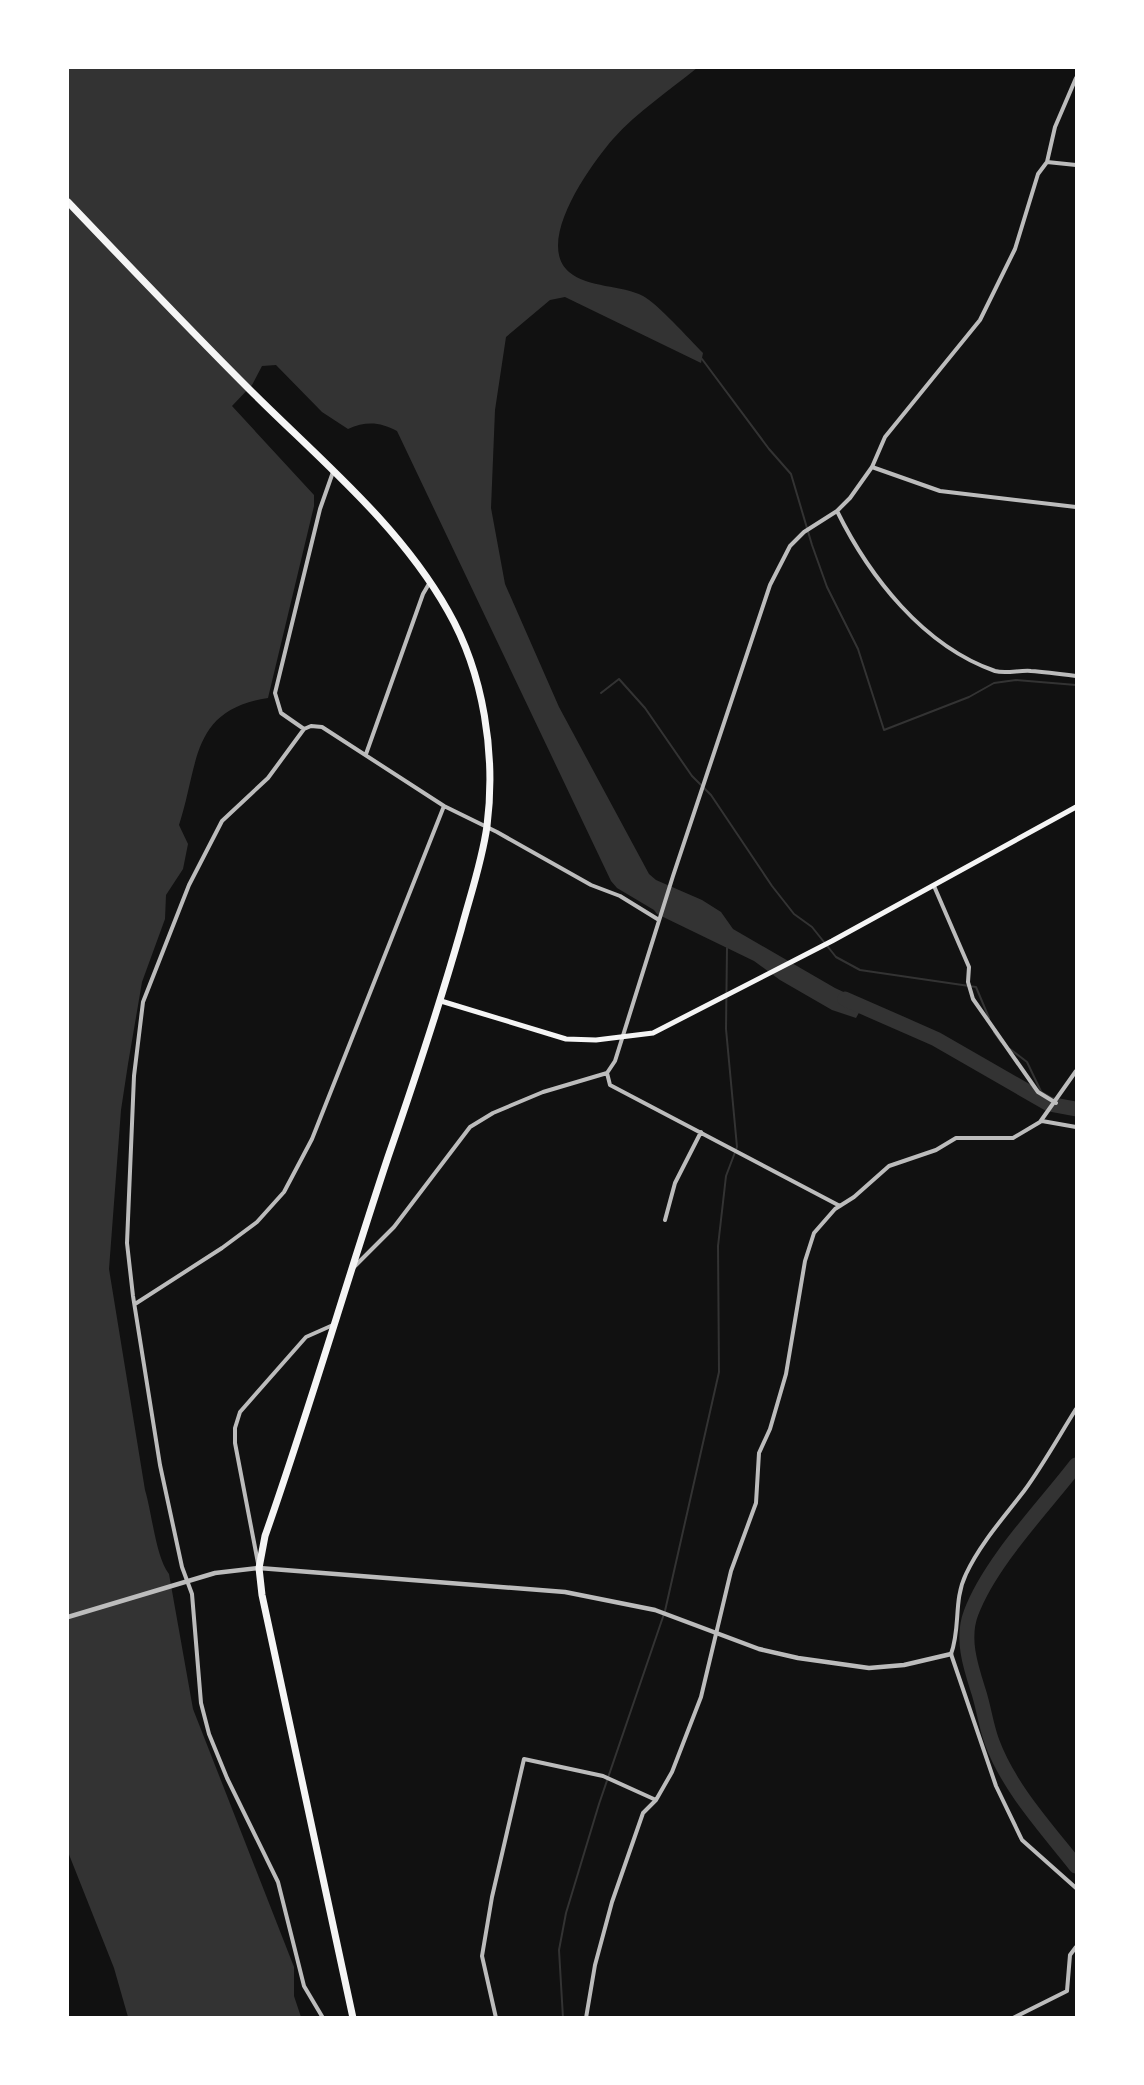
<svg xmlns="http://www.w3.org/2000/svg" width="1144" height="2085" viewBox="0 0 1144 2085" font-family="Raleway,sans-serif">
<rect width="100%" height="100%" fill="#111"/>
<path fill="#333" d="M68,68H697C670,90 637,112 613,139C592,163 534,242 569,272C588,288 622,285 643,296C657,303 690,340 703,353L701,363L565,297L550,300L506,337L495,410L491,508L505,584L559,707L649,874L656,880L702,900L721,912L733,929L835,988L865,1002L856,1018L832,1010L780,980L754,961L657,914L654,910L617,888L611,881L397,431C380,422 366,421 348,429L322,412L276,365L262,366L252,385L232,406L314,495V506L268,698C190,710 199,764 179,825L188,844L183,869L166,895L165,919L142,982L128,1064L121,1110L109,1269L145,1490C152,1513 156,1558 169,1574L193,1709L294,1967V1996L301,2017H128L114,1968L68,1852Z"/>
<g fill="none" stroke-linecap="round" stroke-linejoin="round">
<path stroke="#333" stroke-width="2" d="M702,359L769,449L791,474L812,545L827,587L858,649L884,730L969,697L994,683L1016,680L1076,685
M601,693L619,679L645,708L692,776L711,795L772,886L794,914L812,927L836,957L860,970L976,987L989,1018
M994,1032L1001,1042
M1010,1049L1027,1062L1046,1102
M563,2018L559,1950L566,1913L599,1804L665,1611L719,1372L718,1246L726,1176L737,1147L726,1029L727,948"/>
<path stroke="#333" stroke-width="15" d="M845,999L936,1039L1049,1104L1076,1109
M1076,1465C1043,1508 990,1562 971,1613C961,1639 971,1668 979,1693C984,1709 986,1726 992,1742C1009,1788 1046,1828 1076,1866"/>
<path stroke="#bcbcbc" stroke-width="4" d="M1047,162L1076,165
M872,467L940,491L1076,507
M837,511C869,576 923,646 995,671C1005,674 1020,670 1031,671C1046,672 1061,674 1076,676
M304,729L281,713L275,693L320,509L333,472
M366,754L423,594L430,582
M934,886L969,967L968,982L973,999L1038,1092L1056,1103
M607,1073L610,1085L840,1206
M1042,1121L1076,1127
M665,1220L675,1183L701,1132
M354,1267L394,1227L470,1127L493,1113L543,1092L607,1073L615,1061L673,876L770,585L790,546L804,532L837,511L850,498L872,467L885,437L980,320L1015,249L1038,174L1047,162L1055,127L1076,78
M135,1304L222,1248L257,1222L284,1192L312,1139L444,806
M1076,1409C1059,1436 1043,1465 1024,1491C1004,1517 980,1544 966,1574C953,1601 961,1627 951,1654L996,1786L1022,1840L1076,1888
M258,1563L235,1443V1428L240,1412L306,1337L333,1325
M323,2018L304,1986L278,1882L227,1778L209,1734L201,1703L192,1594L182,1567L160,1465L133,1296L127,1243L134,1076L143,1002L189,885L222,821L268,778L304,729L311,726L322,727L444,806L497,832L591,885L620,896L659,920
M496,2018L482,1956L492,1897L524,1759L603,1776L656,1800
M586,2018L595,1965L612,1902L643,1813L656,1800L672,1772L701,1697L731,1571L756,1503L759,1453L770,1429L786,1374L805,1261L814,1233L835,1209L854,1197L889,1166L936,1150L956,1138H1013L1040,1122L1076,1071
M1013,2018L1067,1991L1070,1955L1076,1947"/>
<path stroke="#bcbcbc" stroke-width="4.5" d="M68,1617L215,1573L259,1568L565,1592L655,1610L759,1649L798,1658L869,1668L904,1665L951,1654"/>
<path stroke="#f5f5f5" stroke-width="5" d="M441,1001L566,1039L596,1040L653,1033L832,941L1076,807"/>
<path stroke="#f5f5f5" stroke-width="7" d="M68,202C128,265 188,328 249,389C319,459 399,524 448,611C484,674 496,755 487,826C482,862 470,896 461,930C439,1007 414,1082 388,1157C346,1283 309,1411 265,1536L259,1568L262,1595L353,2018"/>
</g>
<rect width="1144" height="2085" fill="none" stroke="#ffffff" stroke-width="138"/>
</svg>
